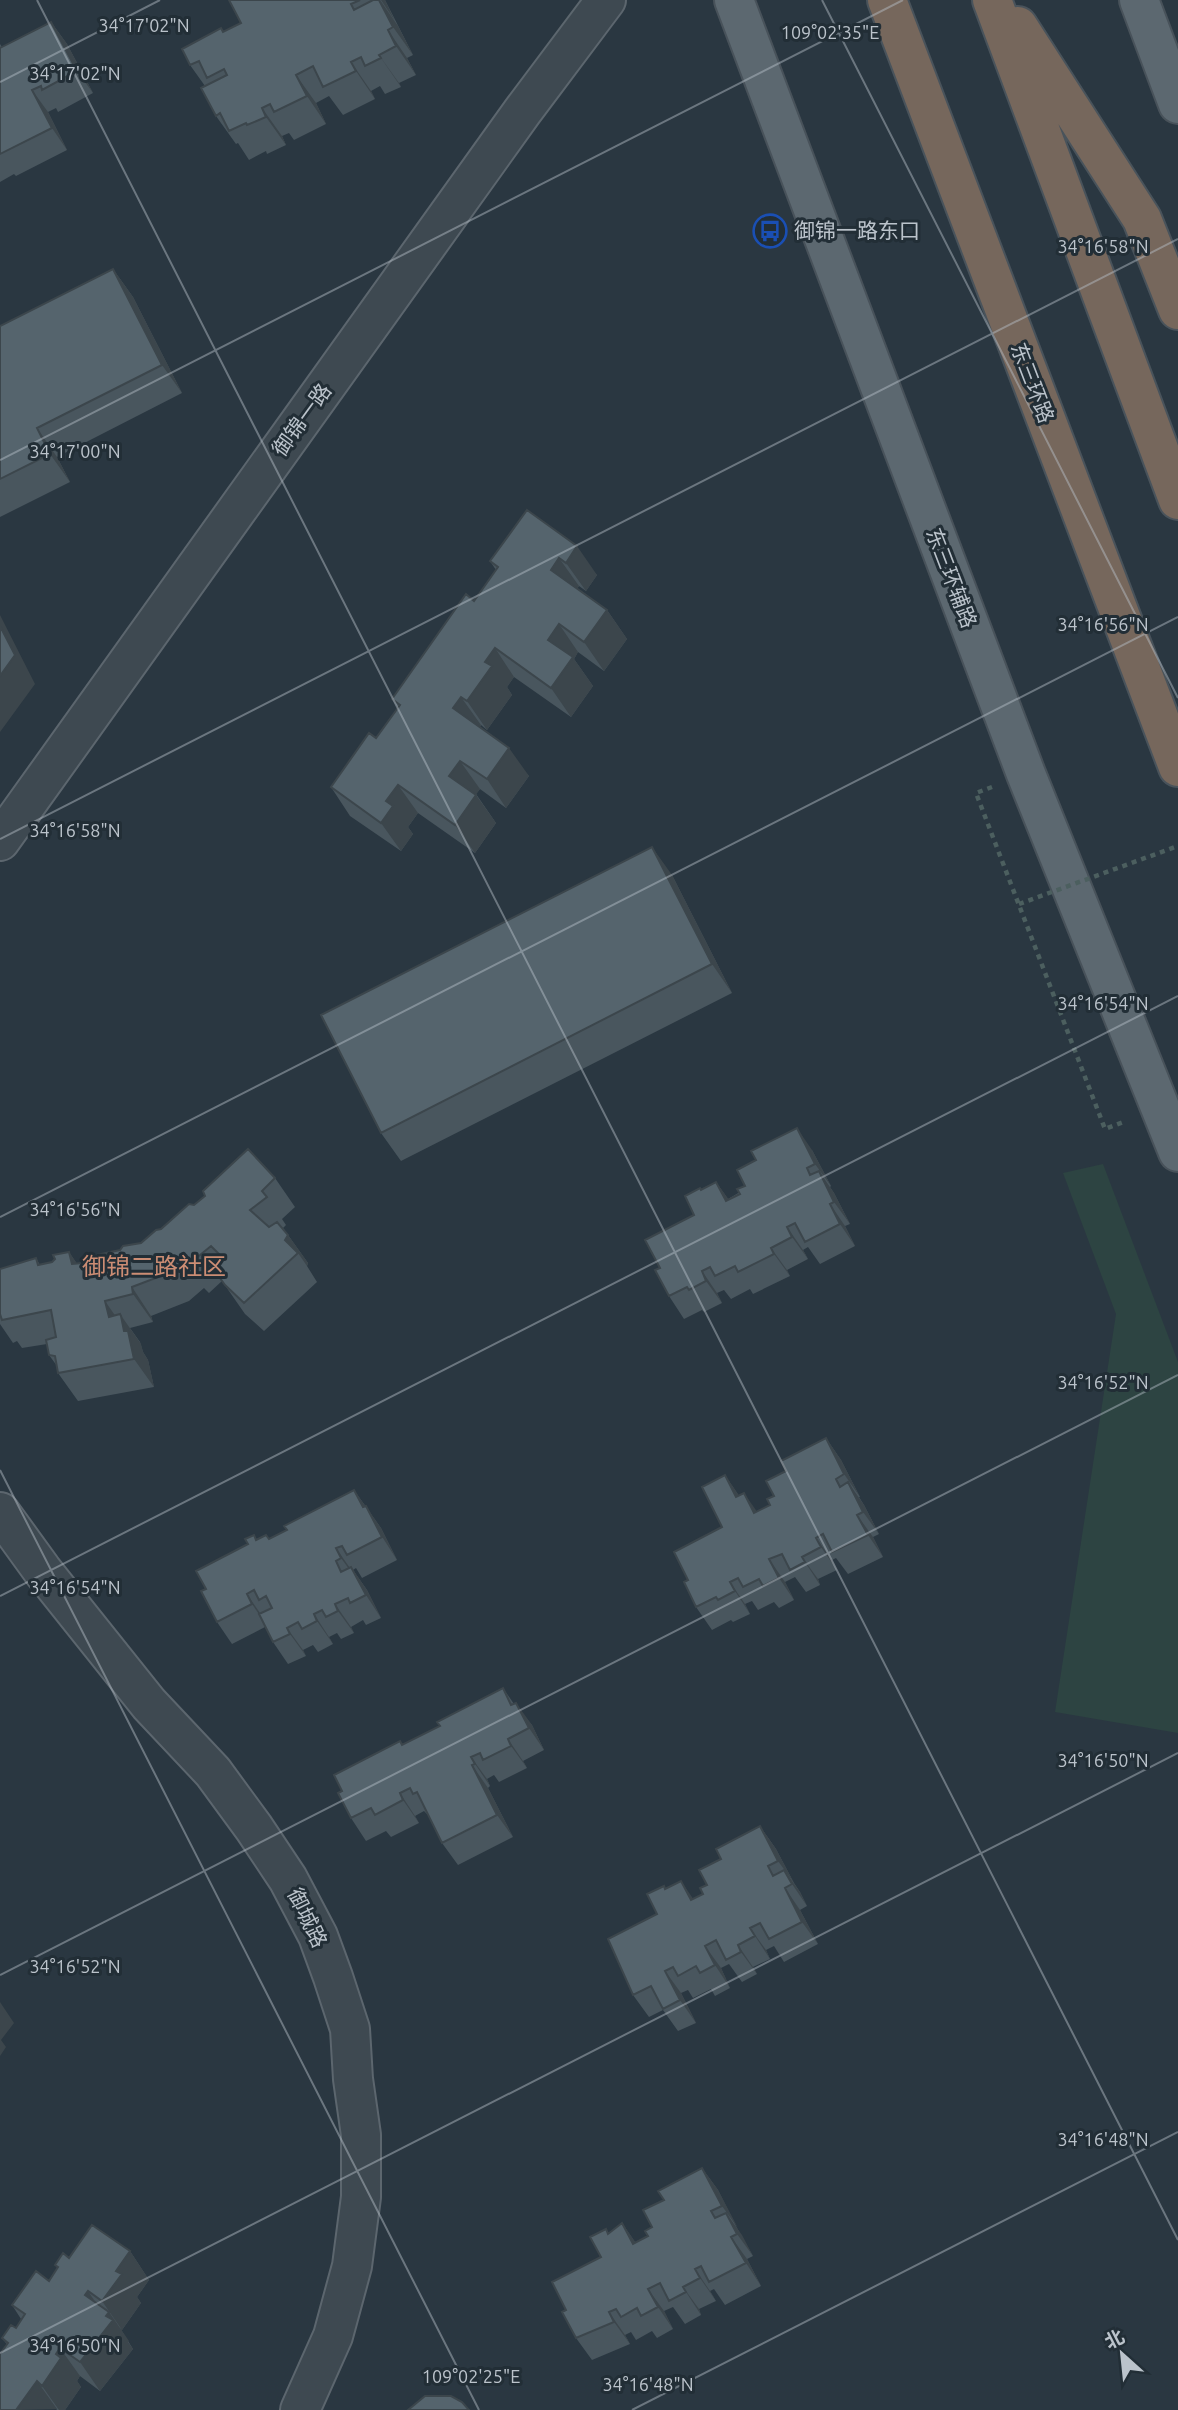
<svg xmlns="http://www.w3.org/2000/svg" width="1178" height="2410" viewBox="0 0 1178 2410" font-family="Ubuntu,'Noto Sans SC',sans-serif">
<rect width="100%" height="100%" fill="#2a3741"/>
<path fill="#2d4442" d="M1103,1164L1178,1362V1733L1055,1712L1116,1314L1063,1173Z"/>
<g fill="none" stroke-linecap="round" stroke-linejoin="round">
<defs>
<path id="minor" d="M0,841L522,112L606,0
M0,1512L42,1570L149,1704L213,1772L254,1828L288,1879L318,1936L333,1977L350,2029L353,2079L361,2135V2197L352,2266L333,2336L300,2410"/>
<path id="major" d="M734,0L1026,774L1178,1152
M1139,0L1178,104"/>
<path id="highway" d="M887,0L1178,767
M992,0L1178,500
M1018,26L1142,219L1178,310"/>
</defs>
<use href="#minor" stroke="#5c666e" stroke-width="42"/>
<use href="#major" stroke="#48525a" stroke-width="42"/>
<use href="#highway" stroke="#49535b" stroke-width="42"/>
<path stroke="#4c5f5f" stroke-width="4.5" stroke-dasharray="5 5" stroke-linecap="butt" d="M992,787L976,793L1105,1129L1126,1121"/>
<use href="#minor" stroke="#3e4951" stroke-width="38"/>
<use href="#major" stroke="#5c6870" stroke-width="38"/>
<use href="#highway" stroke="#76675c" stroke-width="38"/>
<path stroke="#4c5f5f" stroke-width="4.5" stroke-dasharray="5 5" stroke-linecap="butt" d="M1019,904L1178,846"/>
</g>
<path fill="#49565e" d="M229,0H385L413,55L407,58L416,75L399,83L401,87L385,94L380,86L371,91L375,99L343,115L329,96L316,103L326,124L294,140L289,133L282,136L286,145L267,154L266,151L249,160L238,143L236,144L216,116L205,86L190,65L221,28L224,32L241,23Z
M51,22L67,44L93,93L58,112L56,108L48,112L67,150L16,176L14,174L0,182V44L2,47Z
M113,269L133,297L182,393L57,457L70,482L0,517V326Z
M527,510L597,575L586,591L579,586L577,589L607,610L627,639L604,671L578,652L574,659L593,686L571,717L514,677L507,687L512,695L487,730L481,725L480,727L529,776L506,808L480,789L476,794L496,823L475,853L418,813L408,827L413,834L401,851L350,816L331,787L376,738L398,708L392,699L474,601L496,570L490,561Z
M672,875L732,993L401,1161L381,1133Z
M812,1150L831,1186L830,1187L834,1193L850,1224L845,1226L855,1246L820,1264L808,1247L803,1250L808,1259L787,1270L790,1276L753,1294L750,1289L731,1299L724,1290L717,1293L722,1303L704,1312L702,1310L684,1319L669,1296L660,1268L694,1215L701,1189L716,1182L728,1199Z
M275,1178L295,1207L282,1219L286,1225L283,1228L308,1263L307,1266L317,1282L264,1331L245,1314L222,1281L209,1293L204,1288L189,1301L151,1316L153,1322L130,1328L140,1342L143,1352L148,1360L154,1387L78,1401L58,1373L57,1366L49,1355L47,1344L22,1348L17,1341L13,1343L0,1324V1269L36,1258L40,1265L52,1262L69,1252L77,1264L82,1263L120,1250L141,1243L194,1205Z
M826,1438L841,1460L860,1497H859L864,1505L879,1534L873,1537L883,1557L848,1574L836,1558L832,1560L837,1570L818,1579L820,1585L806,1592L795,1577L785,1582L794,1600L779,1608L774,1602L758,1610L752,1601L745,1604L750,1614L733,1622L731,1620L712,1630L696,1607L688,1580L722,1527L725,1475L739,1496L757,1512L770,1505L786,1471Z
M354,1490L381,1528L397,1560L362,1578L356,1568L353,1570L367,1590L381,1618L366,1625L363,1620L351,1627L354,1633L341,1639L337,1633L329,1637L333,1644L318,1652L313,1645L303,1650L306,1656L288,1664L273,1642L265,1627L232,1644L217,1622L206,1589L248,1544L254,1535L257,1540L266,1535L269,1539L287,1530Z
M503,1688L514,1704L532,1725L544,1750L523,1761L527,1768L499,1782L494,1775L487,1779L490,1786L488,1788L513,1837L458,1865L442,1843L429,1816L424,1811L415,1816L419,1823L391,1837L386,1831L366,1841L351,1818L342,1791L400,1741L402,1745L440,1726Z
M760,1826L776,1849L794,1883L800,1892L807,1906L800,1910L818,1944L784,1962L774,1946L766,1950L770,1959L753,1967L757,1974L742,1982L729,1964L721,1968L730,1988L715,1996L711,1989L693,1998L688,1990L681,1993L696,2023L678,2031L663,2010L649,2017L633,1995L665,1888L693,1899L703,1894L721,1859Z
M702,2168L718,2190L737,2228L753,2256L747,2259L761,2286L725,2305L714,2289L710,2291L716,2301L699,2309L701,2315L685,2324L673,2307L664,2311L673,2329L657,2338L652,2331L636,2340L631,2332L625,2335L630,2344L592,2360L576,2338L566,2310L601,2257L609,2233L622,2223L635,2242L648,2236L652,2227Z
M130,2251L149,2280L137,2297L141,2303L122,2330L120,2328L133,2349L100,2391L80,2376L77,2381L81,2387L65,2410H57L2,2338L16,2328L21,2319L12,2305L49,2281L57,2268L55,2265L69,2258Z"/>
<path fill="#3c464c" d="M380,0L398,26L413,55L393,27Z
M381,0H385L395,21Z
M51,22L67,44L93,93L77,71Z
M388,30L407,58L416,75L396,46Z
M379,55L399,83L401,87L381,58Z
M351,62L371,91L375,99L356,71Z
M296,75L316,103L326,124L307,96Z
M32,90L48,112L67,150L52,128Z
M262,108L282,136L286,145L266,117Z
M113,269L133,297L182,393L162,365Z
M37,428L57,457L70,482L50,454Z
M577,546L597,575L586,591L566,563Z
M559,558L579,586L571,598L551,570Z
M607,610L627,639L604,671L584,642Z
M0,615L35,684L0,732Z
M559,624L578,652L574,659L593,686L571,717L551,688L548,640Z
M495,648L514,677L507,687L512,695L487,730L467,701L485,662Z
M461,697L481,725L473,737L453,708Z
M509,748L529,776L506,808L487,779Z
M460,761L480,789L469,804L449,776Z
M398,785L418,813L408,827L413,834L401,851L381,823L386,801Z
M476,795L496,823L475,853L455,825Z
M652,847L672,875L732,993L712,964Z
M797,1128L812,1150L831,1186L815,1164Z
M819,1171L834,1193L850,1224L834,1202Z
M716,1182L732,1204L726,1201Z
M830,1204L845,1226L855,1246L840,1224Z
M787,1227L803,1250L808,1259L792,1237Z
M288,1235L308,1263L307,1266L298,1253L285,1240Z
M771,1248L787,1270L790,1276L774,1254Z
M69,1252L89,1281L72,1264Z
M702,1271L717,1293L722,1303L706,1281Z
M132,1287L151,1316L153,1322L133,1294Z
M105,1301L123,1327L120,1314L141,1344L143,1352L148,1360L154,1387L134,1359L109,1317Z
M826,1438L841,1460L860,1497L844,1474Z
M725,1475L740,1497H736Z
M848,1482L864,1505L879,1534L863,1512Z
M354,1490L381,1528L397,1560L363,1507Z
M744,1493L760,1516L754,1513Z
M857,1515L873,1537L883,1557L868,1535Z
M816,1538L832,1560L837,1570L821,1547Z
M336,1548L352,1571L357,1580L341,1558Z
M802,1557L818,1579L820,1585L805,1562Z
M769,1559L785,1582L794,1600L779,1578Z
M351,1567L367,1590L381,1618L366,1595Z
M730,1582L745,1604L750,1614L735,1591Z
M247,1594L262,1616L267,1626L252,1604Z
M335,1604L351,1627L354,1633L338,1611Z
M314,1614L329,1637L333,1644L317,1621Z
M287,1628L303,1650L306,1656L290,1634Z
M516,1703L532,1725L544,1750L529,1728Z
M508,1739L523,1761L527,1768L511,1746Z
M471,1757L487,1779L490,1786L475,1764Z
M472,1765L488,1788L513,1837L497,1815Z
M400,1793L415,1816L419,1823L403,1800Z
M760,1826L776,1849L794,1883L778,1861Z
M784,1870L800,1892L807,1906L792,1884Z
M681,1881L696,1903L691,1900Z
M785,1888L800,1910L818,1944L802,1922Z
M750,1928L766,1950L770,1959L755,1936Z
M738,1945L753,1967L757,1974L741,1952Z
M705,1946L721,1968L730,1988L715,1965Z
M665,1971L681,1993L696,2023L680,2000Z
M0,2002L14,2023L1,2040L6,2047L0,2056Z
M702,2168L718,2190L738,2228L722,2206Z
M726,2213L742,2235L753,2256L737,2234Z
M622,2223L638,2246L633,2244Z
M731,2237L747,2259L761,2286L746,2263Z
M130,2251L149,2280L137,2297L141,2303L122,2330L102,2301L116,2271Z
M695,2269L710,2291L716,2301L700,2278Z
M683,2287L699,2309L701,2315L686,2292Z
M648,2289L664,2311L673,2329L658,2307Z
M88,2291L107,2320L85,2295Z
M109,2312L129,2341L128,2342L133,2349L100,2391L80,2362Z
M609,2312L625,2335L630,2344L614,2322Z
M60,2348L80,2376L77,2381L81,2387L65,2410H59L42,2386L56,2354Z
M37,2381L57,2409L16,2410Z"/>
<path fill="#55646d" stroke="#3c464c" stroke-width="2" d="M229,0H360L351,4L354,10L373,0H379L393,27L388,30L396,46L379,55L381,58L365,66L361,57L351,62L356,71L323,87L313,66L296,75L307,96L274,112L270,104L262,108L266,117L247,125L246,123L229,131L220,113L216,116L201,88L227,75L224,69L207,78L199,61L190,65L182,49L221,28L223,32L241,23Z
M51,22L77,71L42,90L41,86L32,90L52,128L0,154V47V48Z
M113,269L162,365L37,428L50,454L0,479V326Z
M527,510L577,546L566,563L559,558L551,570L607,610L584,642L559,624L548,640L573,657L551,688L495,648L485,662L492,666L467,701L461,697L453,708L509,748L487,779L460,761L449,776L476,795L455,825L398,785L386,801L393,806L381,823L331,787L369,733L376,738L400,705L392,699L466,594L474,601L498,567L490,561Z
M0,626L15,655L0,676Z
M652,847L712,964L381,1133L321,1015Z
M797,1128L815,1164L807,1168L810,1175L819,1171L834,1202L830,1204L840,1224L805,1242L795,1223L787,1227L792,1237L771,1248L774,1254L738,1272L735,1266L715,1276L710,1267L702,1271L706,1281L689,1290L687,1287L669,1296L655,1270L660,1268L645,1240L694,1215L685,1196L700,1188L701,1190L716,1182L726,1201L740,1194L737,1189L745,1186L737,1170L756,1160L751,1151Z
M248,1149L275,1178L262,1191L267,1197L250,1210L269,1227L277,1222L288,1235L285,1240L298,1253L244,1303L225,1285L212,1267L223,1258L211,1246L189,1264L184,1260L169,1273L132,1287L133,1294L105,1301L109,1317L120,1314L121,1316L124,1331H128L134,1359L58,1373L55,1356L49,1355L46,1340L56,1337L51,1310L2,1320L0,1314V1269L36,1258L38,1265L52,1262L55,1259L53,1255L69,1252L72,1264L82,1263V1258L120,1250L123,1246L141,1243L156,1230L161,1229L189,1204L194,1205L205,1196L203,1191Z
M826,1438L844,1474L836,1479L840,1487L848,1482L863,1512L857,1515L868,1535L832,1552L823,1534L816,1538L821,1547L802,1557L805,1562L790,1570L782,1554L769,1559L779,1578L763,1586L759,1579L743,1587L738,1578L730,1582L735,1591L718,1600L716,1597L696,1607L684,1582L688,1580L674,1552L722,1527L702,1487L725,1475L736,1497L744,1493L754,1513L770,1505L767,1499L774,1496L766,1481L786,1471L781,1461Z
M354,1490L363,1507L366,1506L382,1537L347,1555L342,1546L336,1548L341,1558L336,1561L341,1572L351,1567L366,1595L350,1603L348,1598L335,1604L338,1611L326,1617L322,1610L314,1614L317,1621L302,1629L298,1622L287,1628L290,1634L273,1642L259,1614L272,1608L266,1596L259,1600L254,1590L247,1594L252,1604L217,1622L201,1591L206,1589L196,1571L248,1544L245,1539L254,1535L256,1540L266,1535L269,1539L287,1530L284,1526Z
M503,1688L511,1705L516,1703L529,1728L508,1739L511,1746L483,1760L480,1753L471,1757L475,1764L472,1765L497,1815L442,1843L417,1792L413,1794L410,1788L400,1793L403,1800L375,1815L371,1808L351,1818L338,1793L342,1791L334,1775L400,1741L402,1745L440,1726L437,1722Z
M760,1826L778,1861L768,1866L773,1876L784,1870L792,1884L785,1888L802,1922L769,1939L760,1923L750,1928L755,1936L738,1945L741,1952L726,1960L716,1940L705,1946L715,1965L700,1973L696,1966L678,1976L673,1967L665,1971L680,2000L663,2009L651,1986L633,1995L608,1939L657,1914L647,1894L664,1886L665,1889L681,1881L691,1900L703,1894L700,1888L707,1885L699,1870L721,1859L716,1849Z
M702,2168L722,2206L711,2211L715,2218L726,2213L737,2234L731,2237L746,2263L709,2282L701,2266L695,2269L700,2278L683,2287L686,2292L669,2301L660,2283L648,2289L658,2307L641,2316L637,2308L621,2317L616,2309L609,2312L614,2322L576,2338L562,2312L566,2310L552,2282L601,2257L590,2237L606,2229L608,2234L622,2223L633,2244L648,2236L645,2231L652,2227L643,2210L664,2200L658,2191Z
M92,2225L130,2251L116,2271L122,2274L102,2301L88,2291L85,2295L109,2312L106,2316L113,2320L80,2362L60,2348L56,2354L61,2358L42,2386L37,2381L16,2410H0V2354L8,2343L2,2338L11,2325L16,2328L25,2314L12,2305L36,2271L49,2281L58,2267L55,2265L63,2253L69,2258Z
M425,2396H451L462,2402L469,2410H408Z"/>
<path fill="none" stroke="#bbc3cb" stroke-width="2" stroke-opacity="0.45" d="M37,0L1178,2240M822,0L1178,698M0,82L160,0M0,460L903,0M0,839L1178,239M0,1217L1178,617M0,1470L479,2410M0,1596L1178,996M0,1975L1178,1375M0,2353L1178,1753M632,2410L1178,2132"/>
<defs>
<symbol id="bus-ring" viewBox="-11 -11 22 22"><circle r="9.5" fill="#222e36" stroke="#1a4fb4" stroke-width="1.5"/><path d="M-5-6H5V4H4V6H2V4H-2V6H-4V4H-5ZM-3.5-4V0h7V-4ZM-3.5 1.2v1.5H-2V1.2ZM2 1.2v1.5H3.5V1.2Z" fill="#1a4fb4"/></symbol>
</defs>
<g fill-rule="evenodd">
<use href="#bus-ring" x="751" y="212" width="38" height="38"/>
</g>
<g text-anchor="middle" stroke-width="6" stroke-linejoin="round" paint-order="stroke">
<g font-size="21" fill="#bbc3cb" stroke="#222e36" text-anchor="start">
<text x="794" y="238">御锦一路东口</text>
</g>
<g font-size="21" fill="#bbc3cb" stroke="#222e36">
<text transform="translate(1032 383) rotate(69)" y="7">东三环路</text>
<text transform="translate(302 420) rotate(-54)" y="7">御锦一路</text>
<text transform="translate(951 578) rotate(69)" y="7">东三环辅路</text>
<text transform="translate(307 1918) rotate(64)" y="7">御城路</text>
</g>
<g font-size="24" fill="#cc8d74" stroke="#222e36">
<text x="154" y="1275">御锦二路社区</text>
</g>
</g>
<g font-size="18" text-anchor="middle" fill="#bbc3cb" stroke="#222e36" stroke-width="6" stroke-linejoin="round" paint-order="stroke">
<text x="144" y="32">34°17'02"N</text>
<text x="830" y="39">109°02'35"E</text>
<text x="75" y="80">34°17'02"N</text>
<text x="1103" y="253">34°16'58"N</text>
<text x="75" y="458">34°17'00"N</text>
<text x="1103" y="631">34°16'56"N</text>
<text x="75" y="837">34°16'58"N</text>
<text x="1103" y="1010">34°16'54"N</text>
<text x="75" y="1216">34°16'56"N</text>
<text x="1103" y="1389">34°16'52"N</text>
<text x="75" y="1594">34°16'54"N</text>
<text x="1103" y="1767">34°16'50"N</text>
<text x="75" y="1973">34°16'52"N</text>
<text x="1103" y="2146">34°16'48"N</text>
<text x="75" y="2352">34°16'50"N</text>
<text x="471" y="2383">109°02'25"E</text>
<text x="648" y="2391">34°16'48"N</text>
</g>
<g transform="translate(1122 2354) rotate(333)" stroke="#222e36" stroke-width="5" paint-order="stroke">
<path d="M0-5L12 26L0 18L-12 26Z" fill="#bbc3cb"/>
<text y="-10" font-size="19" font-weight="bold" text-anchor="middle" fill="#bbc3cb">北</text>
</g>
</svg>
